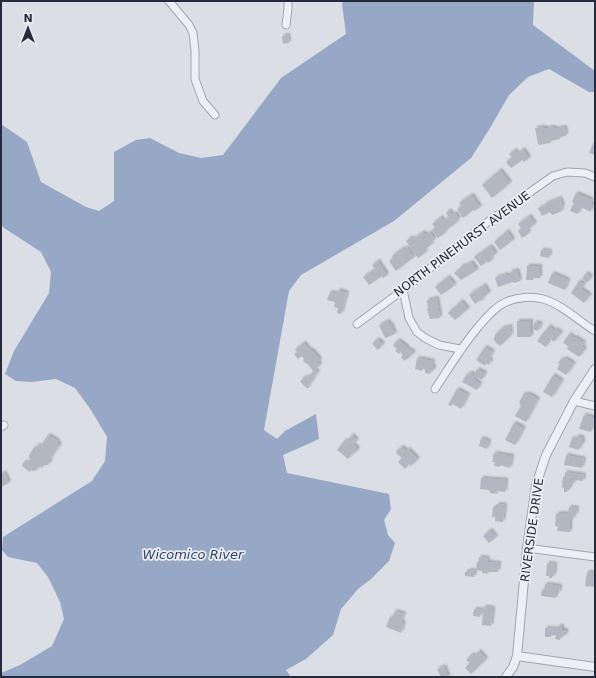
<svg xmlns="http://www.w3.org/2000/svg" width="596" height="678" viewBox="0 0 596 678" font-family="'DejaVu Sans',sans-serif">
<defs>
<filter id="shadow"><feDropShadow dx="2" dy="-2" stdDeviation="1" flood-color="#0004"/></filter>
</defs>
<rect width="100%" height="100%" fill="#dbdee5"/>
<path fill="#96a8c5" d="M343,1H534L533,25L595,71V92H589L549,69L528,77L509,95L490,128L471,158L394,221L301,275L289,291L264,430L277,439L285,431L316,414L319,439L283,455L287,473L389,494L391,509L384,520L388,535L395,543L389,561L371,579L358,589L341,609L333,635L306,659L286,670L291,677H1V673L20,665L52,646L64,619L60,602L48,577L37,563L8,557L2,550L3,537L92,481L105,461L107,437L91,410L75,388L56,379L31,382L16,381L5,374L14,351L49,293L51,272L41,252L4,228L1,224V124L27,142L33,159L41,182L86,207L99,211L114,201V152L136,140L150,138L179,153L201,158L223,155L281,78L346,34L342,4Z"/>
<path fill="#b3b7c2" filter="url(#shadow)" d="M288,35L289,43L283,44L282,36Z
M544,127V128H548L554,127V129L565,127L566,136L559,137L560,139L550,141V143L539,145V144H538L535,128Z
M595,139V155L589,153Z
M523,149L529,158L524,162L522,160L511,168L506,162L512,157L509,154L515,150L517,154Z
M500,170L510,183L492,198L482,185Z
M576,193L592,200L590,203L594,205L590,212L581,207L578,214L570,211L574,203L572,202Z
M471,195L473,197L480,207L474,211L473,210L463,218L457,209L462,206L459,203Z
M560,198L563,207L561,208L562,211L552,215L550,212L542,216L538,208L545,206L544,204Z
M449,210L452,215L455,213L459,219L456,221L457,222L444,232L445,233L438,238L432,230L435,227L432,224L441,217L443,221L449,217L446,213Z
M529,216L535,224L527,230L529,233L522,238L518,231L521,228L518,224Z
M507,231L513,240L500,250L494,242Z
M423,232L426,235L430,232L435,239L431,242L432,244L424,250L426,252L418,258L406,241L410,238L413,239Z
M490,246L496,254L490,258L492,260L488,263L486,261L485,262V263L481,266L474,257Z
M407,247L414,257L396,271L389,261L393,258L392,256L403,248L404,250Z
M541,250L550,251L549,258L540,256Z
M378,261L387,275L383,278L382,276L369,285L363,277L375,269L372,265Z
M471,262L477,270L461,280L454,273L461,268L460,267L463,265L464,266Z
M527,266H540V278H533V280H526Z
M517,270L520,281L514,283L513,282L498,287L495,278L507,274L508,276L511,275L510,272Z
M552,273L568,280L565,290L548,283Z
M586,273L591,277L587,283L582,279Z
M448,277L455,285L441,295L435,287Z
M579,281L584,284L581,289L590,295L584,303L571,293Z
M484,285L489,293L482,298L483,300L481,301L480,300L475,304L469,295Z
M338,290L347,293L341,314L337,313L338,308L334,307L335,302L327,300L330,292L337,294Z
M437,298L440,318L430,319L427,309H428L427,300Z
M461,301L468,309L455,320L448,313Z
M388,321L390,325L391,324L395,334L385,338L379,325Z
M517,321H531V337H517Z
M535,322L541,324L538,331L532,329Z
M509,326L511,328L509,330L512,332L510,334L511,335L500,346L495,342V341L493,339L495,337V335L501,329L504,327L505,328Z
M549,326L555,331L556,329L561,333L554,342L548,337L546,339L549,341L546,347L537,341Z
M569,334L574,338L575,337L584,343L582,346L585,349L579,357L567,349L568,346L563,343Z
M377,339L383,344L378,350L372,344Z
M398,340L408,348L407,349L408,350L409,349L414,353L406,360L405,359L404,361L401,357L403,355L400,352L399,354L395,351L397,349L393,345Z
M304,343L309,350L310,349L314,353V352L320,360L318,361L320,365L315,369L318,373L314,376L315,377L313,379V380L312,381V382L307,386H309V388H306V386L305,387L300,381L305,377L306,378L308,376V377L313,373L312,372L313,371L307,363L306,364L303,360L304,359L302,356L298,359L294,354L297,352L295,349Z
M485,347L493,352L489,359L491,360L489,365L486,363L485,366L476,360Z
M417,358L433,361L432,366L434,367L433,371H431L430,374L425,373V369H422V371L415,369Z
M565,358L574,364L566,375L557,369L560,364L558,363L561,359L563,360Z
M477,369L485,373L482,380L475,376L474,379L480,384L477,390L462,382L467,374L468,375L470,373L474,375Z
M553,375L562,381L552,397L543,392Z
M457,389L468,395L461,409L453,404L451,406L448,405Z
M524,393L526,395L527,394H529L538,399L526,422L515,416L521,406L520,405L521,404L519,403Z
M584,415L595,418L591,432L579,429Z
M514,423L524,428L515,445L505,440Z
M48,435L58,441L57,442L60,445L50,459V462L48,465H44L42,468L39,466L36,471L34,470V471L31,470L30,472L23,467L22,465L24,462L27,463L30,459L29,458V455L30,454H31V452L34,448H36L37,445L41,446Z
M352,435L357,440L353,444L358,449L354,454L353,453L348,459L337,450L345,440L347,441Z
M577,436L583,438L582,441H583L582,446L580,445L579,450L569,447L572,438L576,439Z
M481,438L489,441L487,449L479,446Z
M402,447L406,451L408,449L418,459L411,466L409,464L405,469L398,462L402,458L396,453L397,452L396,451Z
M494,453L512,456L510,468L500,465L499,467L494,466L495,462H492Z
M566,455L584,459L582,468L564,465Z
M4,472L9,483L1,487V474Z
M565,472L584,475L583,481L574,480L573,484L572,485H570V489H568L567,492H564V488L562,487L563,477H565Z
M481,478L506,480L505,492L497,491V494L490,493V491L489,490L480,489Z
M497,504L505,505L503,522L495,521V517H492L493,507H497Z
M569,507L577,508L576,515H574L573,519H570V532L557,531L558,527L555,526L556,514H559V513L568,514Z
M490,530L496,537L489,543L483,536Z
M479,557L488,558L487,562L499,563L498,572H488L487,574L482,573V571L476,570L477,562H479Z
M547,563L555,564L554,576H552V578H549V576H546Z
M468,570L475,571L474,577L465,576V572H468Z
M587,572L595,573V587L585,586Z
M545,584L560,586L559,593H556V598L541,596L542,590H544Z
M484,607L493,608L491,626L482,625L483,613L481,612L480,617L473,616L474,609L483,610Z
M395,611L404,614L401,622L404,623L401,633L386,627L390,617L392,618Z
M558,626H562V630H566V635H564L563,637H560V640L555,639L556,635H551V637H545V628L558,629Z
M479,651L486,659L471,674L465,668L470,663L466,660L472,654L474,656Z
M444,666L447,674L449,677H441L437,669Z"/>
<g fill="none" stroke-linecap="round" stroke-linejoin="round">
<defs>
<path id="minor" d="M169,1L189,25L193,33L195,51V79L203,101L215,115
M286,25L288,8V1
M403,290L409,318L417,332L425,338L439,345L460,349
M357,324L403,290L489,221L553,176L567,172L585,173L595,177
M435,389C449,368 462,346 479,326C487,317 495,307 506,302C517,297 532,296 543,299C561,304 579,321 595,331
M574,401L595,406
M1,427L4,425
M527,548L595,557"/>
<path id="tertiary" d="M517,656L595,667
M506,677L513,667L517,656L527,548L536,485L546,455L574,401L595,369"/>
</defs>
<use href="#minor" stroke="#a1a5af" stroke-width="9"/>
<use href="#tertiary" stroke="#a1a5af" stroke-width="10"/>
<use href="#minor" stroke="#eeeff4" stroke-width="7"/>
<use href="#tertiary" stroke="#eeeff4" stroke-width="8"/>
</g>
<g text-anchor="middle" stroke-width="3.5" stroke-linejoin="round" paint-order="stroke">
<g font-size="12" fill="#262b3b" stroke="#eaedf3">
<text transform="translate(462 244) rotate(-37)" y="4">NORTH PINEHURST AVENUE</text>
<text transform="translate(532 530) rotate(-82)" y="4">RIVERSIDE DRIVE</text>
</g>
<g font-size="13" font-style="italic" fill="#31456e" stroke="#eaedf3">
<text x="193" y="559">Wicomico River</text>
</g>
</g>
<rect width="596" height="678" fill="none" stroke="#262b3b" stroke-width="4"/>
<g transform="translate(28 28)" stroke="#eaedf3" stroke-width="3" paint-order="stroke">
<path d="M0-3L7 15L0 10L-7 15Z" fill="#262b3b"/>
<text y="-6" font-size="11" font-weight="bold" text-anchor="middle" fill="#262b3b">N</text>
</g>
</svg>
